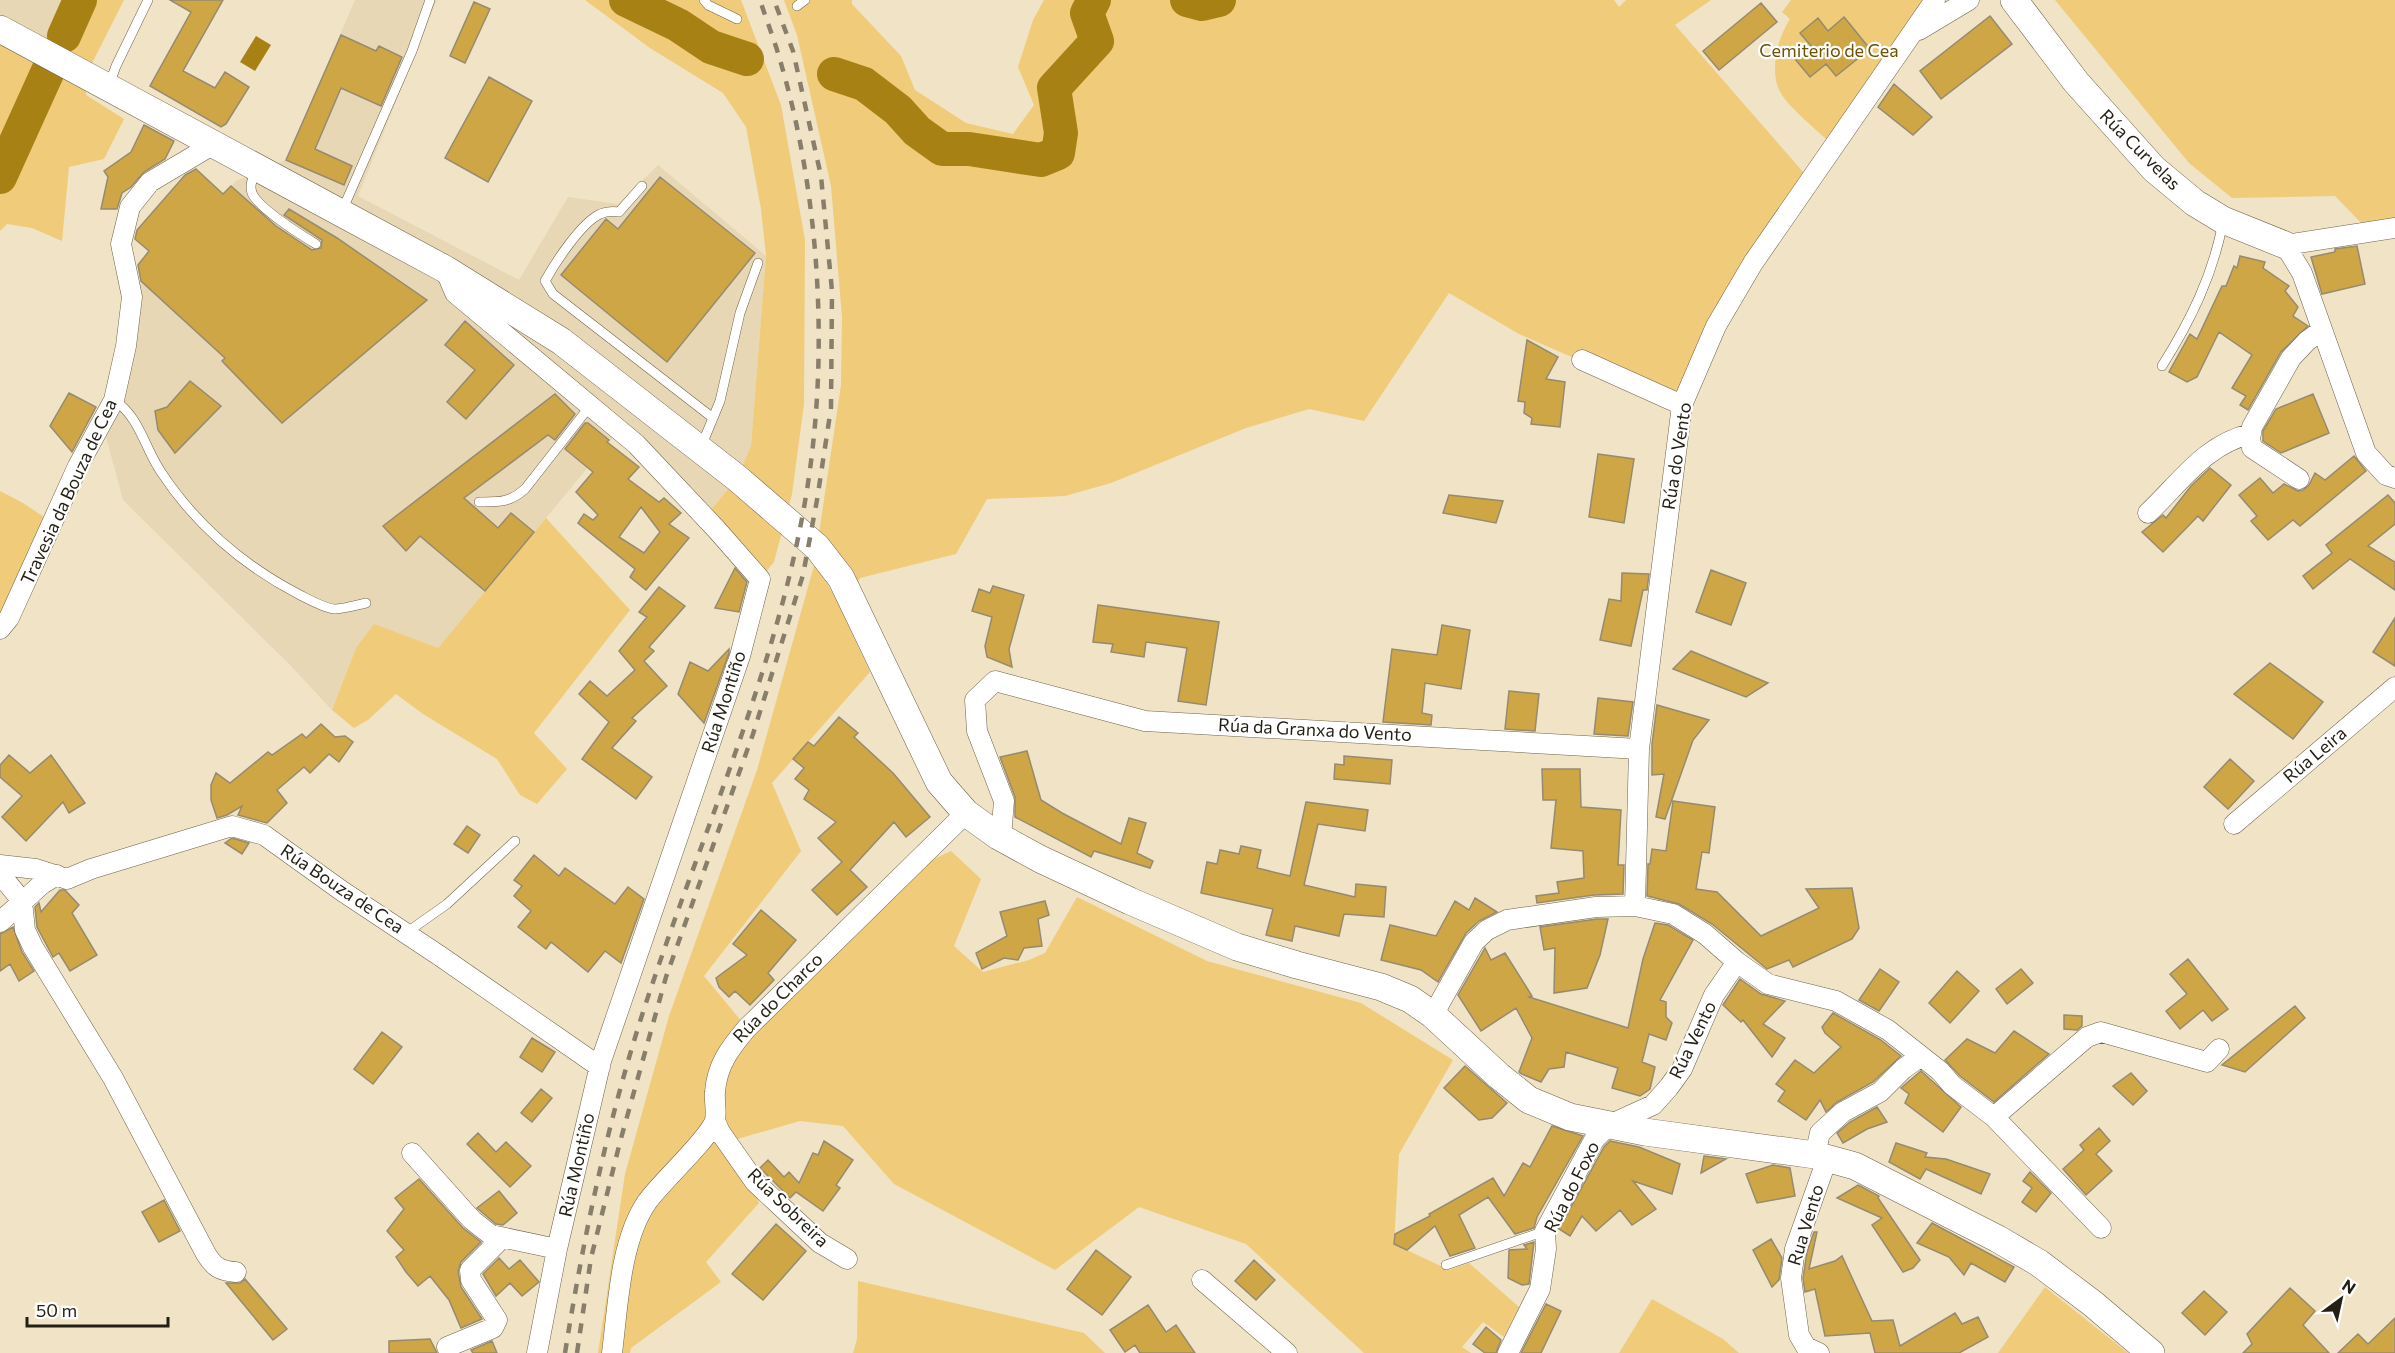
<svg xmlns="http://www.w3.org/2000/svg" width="2395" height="1353" viewBox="0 0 2395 1353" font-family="Commissioner,sans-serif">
<rect width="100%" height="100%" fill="#f0e3c6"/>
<path fill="#e8d7b5" d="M0,0H67L39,50L0,29Z
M355,0H437L358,196L519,280L568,197L618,204L658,165L766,256L751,446L737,478L705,517L619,430L438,648H356L332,710L291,666L123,500L102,422L130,287L143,283L236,181L286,160Z"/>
<path fill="#f0cb79" d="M67,0H124L86,75V95L124,119L104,159L69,167L62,241L32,228L7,224L0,231V29L38,50Z
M585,0H741L781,105L805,240L804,404L792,494L774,562L760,579L705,517L737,478L751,446L766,256L761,209L746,127L723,93L650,48Z
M784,0H852V4L901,56L915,90L966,123L1013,134L1034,105L1018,67L1033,20L1044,0H1614L1619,7L1626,0H1711L1675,25L1811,181L1716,326L1682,405L1519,334L1449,293L1364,421L1309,409L1246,428L1111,483L1065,496L987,499L956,554L860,578L850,597L817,547L841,385L842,317L831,186L797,35Z
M1791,0H1925L1829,142C1817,130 1790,108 1782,95C1768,74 1777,39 1790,19L1782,12Z
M2055,0H2395V224L2366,228L2335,196L2232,198L2189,163Z
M0,491L23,503L53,523L0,628Z
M546,518L630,610L534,733L567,769L537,804L520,795L497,759L423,714L396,694L368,720L354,728L332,710L356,648L374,624L438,648Z
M815,562L836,599L870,672L772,783L801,851L704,976L747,1028L906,872L951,851L981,879L954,946L983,972L1029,960L1045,953L1077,897L1207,961L1361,1003L1453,1060L1399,1154L1394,1244L1449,1270L1469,1263L1519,1307L1504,1337L1483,1322L1462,1347L1471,1353H1364L1246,1244L1139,1207L1055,1270L894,1184L843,1126L800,1121L727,1142L746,1169L759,1203L706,1262L721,1282L631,1348L630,1353H598L625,1174L669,1016L757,770Z
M858,1281L1084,1333L1105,1353H853L857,1339Z
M2045,1287L2128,1353H1998Z
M1652,1299L1723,1339L1739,1353H1619Z"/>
<path fill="#a88115" d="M256,36L271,45L255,71L240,62Z"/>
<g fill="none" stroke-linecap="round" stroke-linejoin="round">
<path stroke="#a88115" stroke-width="34" d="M626,0L678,25L711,47L747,59
M1187,0L1202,4L1219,0
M64,36L80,0
M834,74L864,84L898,110L917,131L942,149H969L1041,160L1058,153L1061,133L1054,88L1097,41L1087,13L1094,0
M0,177L48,71"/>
</g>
<path fill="#cea646" stroke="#968a6f" stroke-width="1.5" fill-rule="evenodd" d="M170,0H223L183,71L215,88L225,72L249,87L226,124L221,127L150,86L191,12Z
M474,2L490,9L465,63L450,56Z
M1761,3L1777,22L1719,70L1703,51Z
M1990,16L2012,44L1941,99L1920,71Z
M1844,17L1870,49L1836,76L1826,64L1810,77L1795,59L1811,46L1800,33L1818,18L1828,31Z
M341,35L376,51L379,46L402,57L381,106L341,88L315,149L352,166L344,185L286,160Z
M489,77L532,101L488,182L445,158Z
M1894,84L1932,117L1913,135L1878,107Z
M144,125L174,141L165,159L144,172L131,187L122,193L117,209H101L108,177L104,171L131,152Z
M196,169L223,194L231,186L276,226L312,250L321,248L322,240L284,215L289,209L337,238L427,300L282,423L222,361L225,358L141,281L138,265L149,251L135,239L137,230L185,175Z
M660,177L755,253L667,362L561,275L606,219L618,229Z
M2357,246L2365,284L2322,294L2311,257L2335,252V249Z
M2240,256L2265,262L2263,268L2289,286L2285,291L2298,307L2293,316L2308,326L2281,352L2248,410L2240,405L2246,396L2232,388L2252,355L2219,332L2197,377L2187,382L2169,372L2190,334L2197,339L2222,286H2226L2234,266L2237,268Z
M465,321L514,365L466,419L447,402L475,370L445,345Z
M1527,340L1558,357L1546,379L1565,382L1560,427L1531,424L1532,418L1524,413L1525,402L1518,401Z
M190,381L221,406L175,453L158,430L155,411L167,407Z
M69,393L96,407L72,452L50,426Z
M555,394L575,414L555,440L548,435L464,498L498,528L511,513L534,532L485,591L420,536L406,551L383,526Z
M2313,394L2329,433L2281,453L2263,441V431L2276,409Z
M585,423H588L609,440L607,442L639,467L628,479L659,502L664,498L681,513L669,524L689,538L646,590L630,577L635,569L578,523L584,514L593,520L598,515L576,492L593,472L565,449ZM641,507L660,532L644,553L619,537Z
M1598,454L1634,459L1624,523L1589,517Z
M2354,456L2366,471L2300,526L2293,520L2268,540L2251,521L2257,516L2239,495L2260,478L2273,493L2284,484L2298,491L2303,490L2309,485L2315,473L2325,480Z
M2210,468L2231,485L2203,521L2198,516L2163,552L2142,532L2163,515L2166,518L2191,486Z
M1449,495L1503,501L1496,523L1443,513Z
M2388,495L2395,503V524L2368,546L2395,562V590L2350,559L2313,589L2303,576L2332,553L2326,545Z
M735,568L747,582L739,612L715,608Z
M1711,570L1746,583L1731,625L1696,612Z
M1622,573L1649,574L1647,590H1643L1631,646L1600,640L1609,599L1621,601Z
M993,586L1024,595L1009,649L1012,667L987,657L985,646L992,617L972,611L979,589L990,593Z
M659,587L685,606L649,647L654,651L644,661L667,686L632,718L636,721L612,748L652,777L636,799L582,759L609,722L579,694L590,681L607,696L635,670L619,651L647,617L639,612Z
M1098,605L1219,622L1206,705L1178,701L1187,648L1146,642L1144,657L1111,652L1113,644L1093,642Z
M2395,618V666L2373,652Z
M1442,625L1470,630L1461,689L1425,683L1422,713L1432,715L1431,725L1383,722L1392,649L1437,655Z
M729,649V653L704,723L678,694L690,662L708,671Z
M1691,651L1768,683L1746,697L1673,669Z
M2270,663L2323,702L2293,739L2234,694Z
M1509,691L1539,694L1535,731L1505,729Z
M1598,698L1633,702L1628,736L1594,734Z
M1657,705L1709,720L1693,740L1665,819L1656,817L1664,774L1652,775V744Z
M839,717L858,733L854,737L893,773L930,817L906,837L894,822L850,870L867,887L837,915L812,890L842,862L818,838L836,822L804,799L809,790L795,779L804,768L793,759L808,742L814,746Z
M321,724L335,737L345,736L353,742L339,762L329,754L310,773L304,767L277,790L287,803L267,823L238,815L242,806L227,815L217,818L211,800V785L216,773L230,783L268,752L272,755L302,734L306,738Z
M1027,751L1041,800L1062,813L1121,844L1129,818L1146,823L1137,853L1153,861L1150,868L1094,851L1091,857L1015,817V797L1000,757Z
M9,755L30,773L51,755L85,803L69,813L63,802L26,841L2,817L22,796L0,777V765Z
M1344,756L1392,760L1390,784L1334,779L1335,764L1344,765Z
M2230,759L2254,781L2228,809L2204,787Z
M1542,769H1580L1581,807L1621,810L1618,865H1624L1623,894L1594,895L1537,903L1536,896L1559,893L1557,882L1584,878L1583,851L1551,848L1556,800H1543Z
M1673,801L1715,807L1709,853L1702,852L1696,889L1717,892L1761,936L1819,908L1806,889L1852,888L1859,928L1852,939L1793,967L1789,960L1767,969L1712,924L1679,904L1647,896L1648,864H1650L1652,849L1666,851Z
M1306,802L1368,810L1365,831L1318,824L1304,885L1355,897L1356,884L1386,887L1384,917L1344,914L1339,936L1295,926L1292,941L1266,935L1273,909L1201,893L1207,862L1217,864L1220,850L1239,854L1241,846L1261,850L1257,868L1290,876Z
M467,826L480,835L468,853L454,844Z
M232,838L249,843L242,854L225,843Z
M534,855L559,876L565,868L615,904L628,887L644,899L621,963L605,951L588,972L551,942L546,949L518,927L531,911L514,896L522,886L514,880Z
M60,890H65L79,905L72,913L97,955L70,971L59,953L53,957L37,927L35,907L39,903L41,912Z
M1475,898L1497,912L1479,921L1466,933L1438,982L1421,970L1381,960L1390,925L1436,936L1455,901L1469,910Z
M1045,901L1049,915L1038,919L1042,946L1024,948L1018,960L1004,958L982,969L976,953L1007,936L1000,912Z
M761,910L796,940L768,973L774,980L750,1005L735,991L729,997L719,987L716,978L747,955L733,944Z
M1597,919H1608L1600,955L1587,988L1554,993L1555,948L1544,950L1540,927Z
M1655,923L1668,925L1693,940L1660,1000L1666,1002V1017L1672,1023L1666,1040L1649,1034L1642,1062L1655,1067L1650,1089L1640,1096L1612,1088L1618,1068L1566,1052L1564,1067L1549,1069L1541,1082L1522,1074L1519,1072L1532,1038L1516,1008L1481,1031L1458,995L1485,948L1491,960L1505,953L1532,996L1529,997L1628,1028L1643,959Z
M13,927L22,952L34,971L19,981L10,964L0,971V934Z
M2188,959L2228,1009L2212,1021L2203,1010L2180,1029L2166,1011L2187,994L2170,974Z
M1880,969L1899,982L1879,1011L1859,1000Z
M2021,969L2033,983L2007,1004L1996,989Z
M1957,971L1979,991L1950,1023L1929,1003Z
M1740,979L1761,994L1785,1001L1763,1024L1785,1038L1772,1057L1743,1020L1741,1022L1723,1005Z
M2295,1006L2305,1018L2245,1072L2222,1065Z
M1833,1013L1881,1040L1901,1056L1873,1082L1837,1102L1826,1112L1820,1100L1806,1120L1778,1101L1785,1091L1776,1084L1795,1060L1814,1073L1841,1047L1825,1033L1822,1027Z
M2064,1015L2082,1016V1026L2077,1030L2064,1029Z
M2014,1031L2049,1054L1994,1102L1960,1076L1945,1060L1967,1039L1995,1053Z
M382,1032L402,1047L373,1084L354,1069Z
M532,1038L555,1052L542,1072L520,1057Z
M1465,1066L1507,1103L1492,1118L1479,1120L1444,1088Z
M1921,1071L1961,1107L1943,1132L1905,1103L1909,1094L1901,1088Z
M2131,1073L2147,1091L2133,1105L2113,1086Z
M541,1089L552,1098L532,1122L521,1113Z
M1877,1107L1887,1122L1867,1129L1843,1143L1837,1133L1850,1122Z
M1552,1126L1583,1136L1537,1217L1534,1228L1515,1234L1488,1197L1459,1215L1475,1248L1450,1256L1435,1226L1407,1250L1394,1244L1395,1234L1430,1216L1429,1214L1493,1178L1504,1196L1523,1163L1530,1167Z
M2099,1128L2110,1141L2096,1154L2112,1171L2086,1195L2063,1169L2084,1150L2080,1145Z
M478,1133L496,1152L506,1142L531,1166L510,1187L467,1144Z
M824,1141L853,1160L836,1185L840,1188L823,1211L796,1192L790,1198L760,1168L768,1160L784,1177L789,1172L799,1183L813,1153L818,1155Z
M1610,1141L1639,1147L1680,1164L1672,1194L1633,1181L1656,1209L1632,1225L1620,1210L1596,1231L1582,1216L1570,1236L1559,1229L1604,1147Z
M1896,1143L1927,1153L1925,1157L1946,1159L1990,1174L1981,1194L1926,1169L1920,1179L1889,1162Z
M1704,1156L1726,1159L1701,1173Z
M1773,1165L1790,1168L1795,1196L1757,1203L1746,1174Z
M2030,1172L2051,1193L2036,1212L2022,1202L2032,1188L2023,1181Z
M419,1179L463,1228L481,1242L461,1262L458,1271L461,1287L482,1319L461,1328L449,1300L430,1276L418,1286L406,1272L396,1257L404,1250L387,1231L404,1209L395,1198Z
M1858,1185L1879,1196L1878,1198L1920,1260L1913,1268L1903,1272L1872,1225L1882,1218L1837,1198Z
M499,1191L517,1213L503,1225L496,1224L477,1208Z
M164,1200L180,1231L159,1242L142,1212Z
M1932,1223L2014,1267L2005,1282L1971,1263L1964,1275L1949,1257L1917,1243Z
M776,1224L806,1251L763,1300L732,1274Z
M1814,1232H1817L1809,1269L1835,1261L1842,1256L1872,1321L1893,1320L1900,1346L1955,1313L1962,1324L1978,1317L1988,1337L1959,1353H1875L1870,1333L1825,1336L1815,1289L1805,1292L1803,1278L1807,1252Z
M1771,1239L1782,1258L1779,1280L1772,1287L1753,1250Z
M1534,1242L1529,1284L1522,1285L1508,1278L1509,1250L1527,1249L1524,1245Z
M1096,1250L1131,1277L1102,1315L1067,1289Z
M499,1258L509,1269L520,1260L539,1282L522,1296L510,1283L496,1296L483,1274Z
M1254,1260L1275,1280L1256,1300L1235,1281Z
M245,1279L287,1329L273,1340L226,1283H240Z
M2290,1288L2315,1311L2303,1325L2329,1353H2243L2252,1344L2247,1334Z
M2204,1291L2227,1312L2205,1335L2182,1313Z
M1546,1304L1561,1311L1541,1353H1521Z
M1148,1305L1166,1332L1176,1325L1195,1353H1140L1135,1345L1125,1352L1110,1330Z
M2395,1318V1353H2338L2358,1334L2368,1344Z
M1486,1327L1501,1340L1496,1353H1485L1473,1344Z
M430,1339L437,1353H389V1341Z
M492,1341L497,1353H473L471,1350Z"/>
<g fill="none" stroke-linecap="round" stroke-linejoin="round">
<defs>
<path id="lane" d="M704,0L708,5L737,19
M797,6L805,0
M109,85L116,66L148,0
M257,170C253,178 249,184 252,193C258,208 301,235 316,244
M642,186L619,212C612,211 607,211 600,214C581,223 555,263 545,281L553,294L713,418
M342,211L412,51L430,0
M2162,366C2191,320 2213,275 2223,222
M114,400C140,417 144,447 161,472C196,525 244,566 300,595C310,600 324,608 334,609C344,609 357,605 366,603
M701,447L720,401L740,313L758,263
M479,502C499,502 509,503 525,489L590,406
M406,933L447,904L515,841
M1446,1265L1545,1231"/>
<path id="street" d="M1919,30L1969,0
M2395,228L2285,245L2302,273L2366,453L2386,475L2395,478
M445,269L455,293L636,444L717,530L760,579L740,656L601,1061L557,1249L537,1353
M1582,360L1682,405
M2299,479L2252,448L2250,439L2252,427L2291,358L2307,341L2322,330
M2148,513C2179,484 2206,443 2251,434
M0,629L9,618L78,466L114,400L126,346L132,297L121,244L130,207L150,182L214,144
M2234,824L2395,687
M1001,837L1004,801L977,731L975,700L995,681L1145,721L1639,749
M0,865L36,869L67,879L91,869L232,826L264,835L342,891L440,956L600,1067
M0,874L22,901L25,930L33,947L113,1078L206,1254C214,1267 220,1271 236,1272
M1635,906L1639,749L1682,405L1716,326L1753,263L1935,0
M0,922L42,884L57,875
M1433,1015L1474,942L1487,930L1507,920L1596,907L1635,906L1673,914L1705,934L1737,962L1768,984L1836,1001L1888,1030L1940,1071L1952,1085L1994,1117L2101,1228
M1994,1117L2087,1037L2101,1032L2207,1062L2219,1049
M715,1121L720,1132L755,1182L820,1243L847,1259
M412,1153L472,1220L491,1235L557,1249
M1815,1155L1820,1133L1843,1112L1880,1092L1903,1069L1920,1057
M1202,1280L1287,1353
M447,1347L493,1328L497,1320L471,1280L470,1270L502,1238
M612,1353C618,1306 620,1241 647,1202C660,1183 711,1137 715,1120C717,1111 714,1101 715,1092C717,1065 730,1048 747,1028L966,813
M1508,1353L1540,1289L1546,1249L1545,1231L1594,1140L1609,1125L1653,1105L1669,1087L1682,1069L1714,995L1737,962
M1819,1353L1806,1347L1799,1335L1791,1278L1795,1249L1827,1159"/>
<path id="secondary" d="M2014,0L2076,82L2154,169L2195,203L2223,220L2285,245
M0,29L445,269L561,341L737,478L817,547L841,578L939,782L966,813L998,836L1040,859L1130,901L1237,947L1297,965L1381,987L1410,999L1433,1015L1499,1076L1529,1100L1570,1117L1645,1132L1815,1155L1855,1166L1998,1239L2039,1263L2092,1303L2151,1353"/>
</defs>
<use href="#lane" stroke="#6e6249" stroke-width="10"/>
<use href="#street" stroke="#6e6249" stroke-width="21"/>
<use href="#secondary" stroke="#6e6249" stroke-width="28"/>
<use href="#lane" stroke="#fff" stroke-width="9"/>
<use href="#street" stroke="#fff" stroke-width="20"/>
<use href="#secondary" stroke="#fff" stroke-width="27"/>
<path stroke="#887f6b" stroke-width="4.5" stroke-dasharray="10 10" stroke-linecap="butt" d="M565,1353C585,1228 611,1105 652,985C712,806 796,624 814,435C826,316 815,181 782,67C776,44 767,22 760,0
M577,1353L591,1258L620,1142L666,977L753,734L803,575L817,500L831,408L832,291L821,176L793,51L774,0"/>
</g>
<g text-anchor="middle" stroke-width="4.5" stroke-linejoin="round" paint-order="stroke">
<g font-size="18" fill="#6d5203" stroke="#fff">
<text x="1829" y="57">Cemiterio de Cea</text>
</g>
<g font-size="18" fill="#231f14" stroke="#fff">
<text transform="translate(2140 150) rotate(45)" y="6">Rúa Curvelas</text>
<text transform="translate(1677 456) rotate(-81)" y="6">Rúa do Vento</text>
<text transform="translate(69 492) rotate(-65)" y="6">Travesia da Bouza de Cea</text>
<text transform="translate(724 702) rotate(-72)" y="6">Rúa Montiño</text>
<text transform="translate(1315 730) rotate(3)" y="6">Rúa da Granxa do Vento</text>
<text transform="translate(2315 755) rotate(-40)" y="6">Rúa Leira</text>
<text transform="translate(342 889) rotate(34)" y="6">Rúa Bouza de Cea</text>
<text transform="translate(778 998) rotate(-45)" y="6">Rúa do Charco</text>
<text transform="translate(1693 1040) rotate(-64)" y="6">Rúa Vento</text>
<text transform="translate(577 1165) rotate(-77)" y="6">Rúa Montiño</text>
<text transform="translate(1572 1187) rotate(-63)" y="6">Rúa do Foxo</text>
<text transform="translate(788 1208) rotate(44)" y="6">Rúa Sobreira</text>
<text transform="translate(1806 1225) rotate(-73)" y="6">Rua Vento</text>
</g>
</g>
<g transform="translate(2341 1299) rotate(33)" stroke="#ffffff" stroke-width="4.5" paint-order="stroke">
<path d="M0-4.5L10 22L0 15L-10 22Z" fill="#231f14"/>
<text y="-9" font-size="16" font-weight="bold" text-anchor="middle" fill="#231f14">N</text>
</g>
<path d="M27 1317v9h141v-9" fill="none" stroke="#231f14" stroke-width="3"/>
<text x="36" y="1317" font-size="18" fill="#231f14" stroke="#ffffff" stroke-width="4.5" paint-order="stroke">50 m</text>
</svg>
